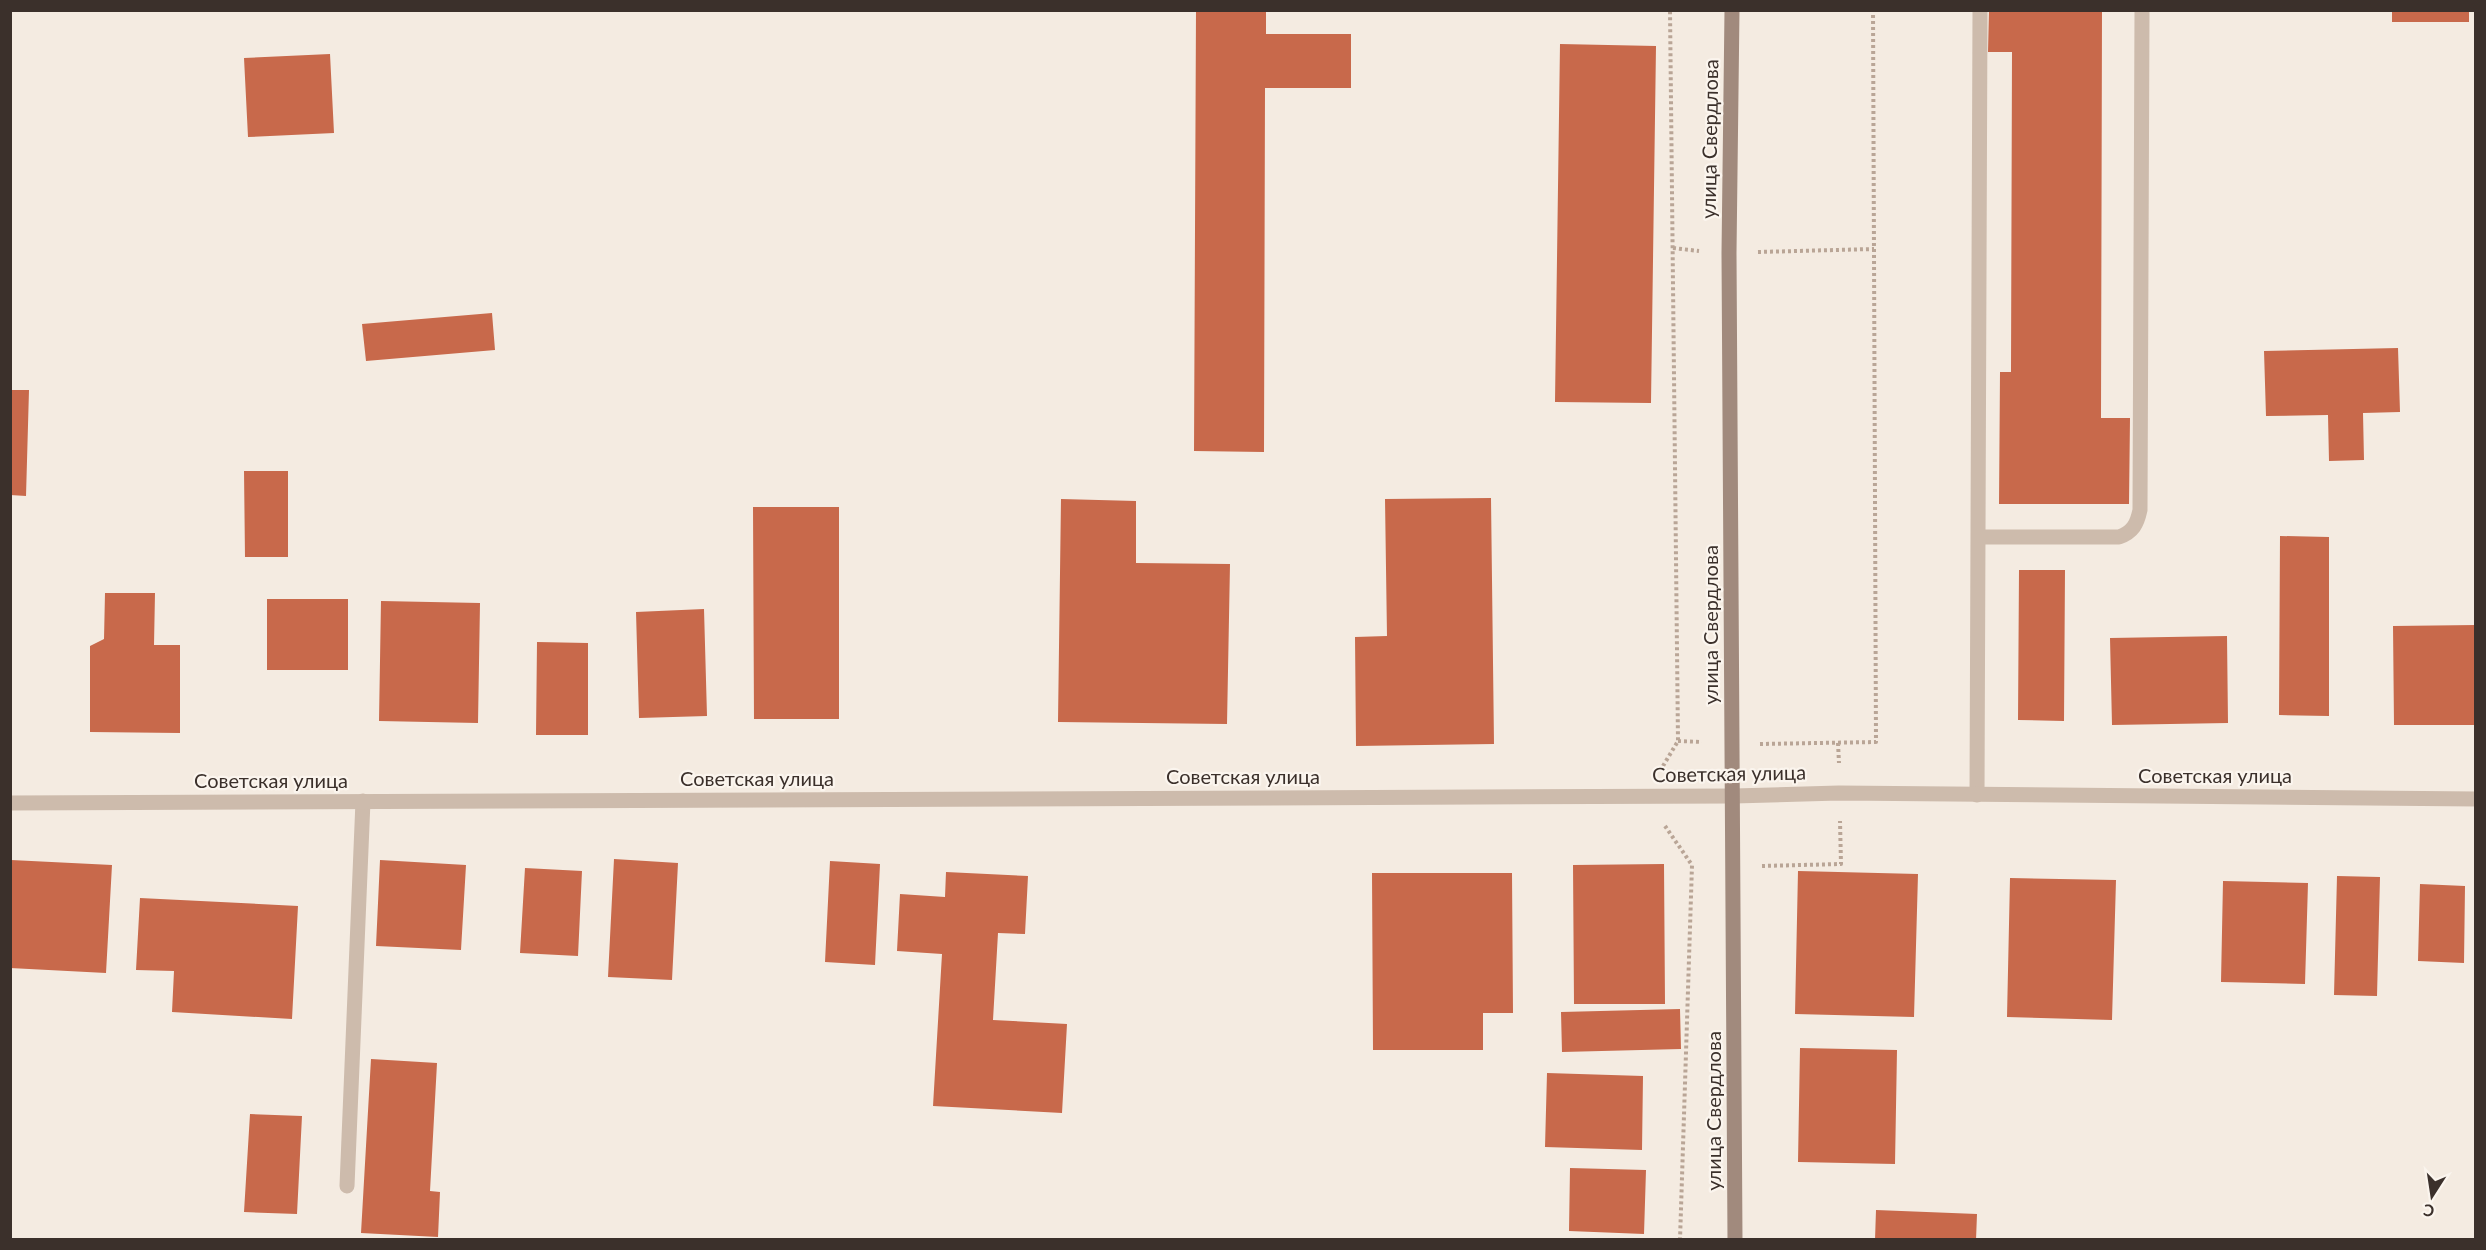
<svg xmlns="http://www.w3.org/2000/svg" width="2486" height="1250" viewBox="0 0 2486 1250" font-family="Lato,sans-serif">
<rect width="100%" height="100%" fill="#f4ebe1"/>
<path fill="#c8694b" d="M1196,10H1266V34H1351V88H1265L1264,452L1194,451Z
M1989,10H2102L2101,418H2130L2129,504H1999L2000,372H2011L2012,52H1988Z
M2392,10H2469V22H2392Z
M1560,44L1656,46L1651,403L1555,402Z
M330,54L334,133L248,137L244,58Z
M492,313L495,350L366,361L362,324Z
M2398,348L2400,412L2363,413L2364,460L2329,461L2328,415L2266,416L2264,351Z
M10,390H29L26,496L10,495Z
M244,471H288V557H245Z
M1491,498L1494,744L1356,746L1355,637L1387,636L1385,499Z
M1061,499L1136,501V563L1230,564L1227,724L1058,722Z
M753,507H839V719H754Z
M2280,536L2329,537V716L2279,715Z
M2019,570H2065L2064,721L2018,720Z
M105,593H155L154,645H180V733L90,732V646L104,639Z
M267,599H348V670H267Z
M381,601L480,603L478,723L379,721Z
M704,609L707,716L639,718L636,612Z
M2476,625V725H2394L2393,626Z
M2227,636L2228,723L2112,725L2110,638Z
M537,642L588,643V735H536Z
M614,859L678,863L672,980L608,977Z
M11,860L112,865L106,973L10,968Z
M380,860L466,865L461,950L376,946Z
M830,861L880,864L875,965L825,962Z
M1664,864L1665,1004H1574L1573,865Z
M525,868L582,871L578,956L520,953Z
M1798,871L1918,874L1914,1017L1795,1014Z
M946,872L1028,876L1025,934L998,933L993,1020L1067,1024L1062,1113L933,1106L942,954L897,951L900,894L945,897Z
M1372,873H1512L1513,1013H1483V1050H1373Z
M2337,876L2380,877L2377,996L2334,995Z
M2010,878L2116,880L2112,1020L2007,1017Z
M2223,881L2308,883L2305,984L2221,982Z
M2420,884L2465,886L2464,963L2418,961Z
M140,898L298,906L292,1019L172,1012L174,971L136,970Z
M1680,1009L1681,1049L1562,1052L1561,1012Z
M1800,1048L1897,1050L1895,1164L1798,1162Z
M371,1059L437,1063L430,1191L440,1192L438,1237L361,1233Z
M1547,1073L1643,1076L1642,1150L1545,1147Z
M250,1114L302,1116L297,1214L244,1212Z
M1570,1168L1646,1170L1644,1234L1569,1231Z
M1876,1210L1977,1214L1976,1240H1875Z"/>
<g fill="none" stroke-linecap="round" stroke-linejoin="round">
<path stroke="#b9a596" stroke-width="4" stroke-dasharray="3 3" stroke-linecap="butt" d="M1673,248L1699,251
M1758,252L1874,249
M1678,741L1702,742
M1838,743L1839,763
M1760,744L1876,742L1873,10
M1663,766L1678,741L1670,10
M1665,826L1692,865L1680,1240
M1762,866L1841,864L1840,821"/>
<path stroke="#cdbbac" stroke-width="15" d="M1978,537H2119C2133,532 2137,524 2140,510L2142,10
M1977,795L1980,10
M347,1186L363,801"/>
<path stroke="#cdbbac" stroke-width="15" d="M10,803L1734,796"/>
<path stroke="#cdbbac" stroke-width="15" d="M1734,796L1839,793L2476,799"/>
<path stroke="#a18a7d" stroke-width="15" d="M1732,10L1729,253L1735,1240"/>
</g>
<g text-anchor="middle" stroke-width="4.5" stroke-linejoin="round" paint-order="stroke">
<g font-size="20" fill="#3b302b" stroke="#fbf5ee">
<text transform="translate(1710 139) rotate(-89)" y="7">улица Свердлова</text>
<text transform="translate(1711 625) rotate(-90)" y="7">улица Свердлова</text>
<text transform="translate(1729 774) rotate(-1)" y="7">Советская улица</text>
<text x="2215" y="783">Советская улица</text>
<text x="1243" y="784">Советская улица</text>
<text x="757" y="786">Советская улица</text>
<text x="271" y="788">Советская улица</text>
<text transform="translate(1714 1111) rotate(-90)" y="7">улица Свердлова</text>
</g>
</g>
<rect width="2486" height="1250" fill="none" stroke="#3b302b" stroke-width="24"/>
<g transform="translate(2432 1196) rotate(192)" stroke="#fbf5ee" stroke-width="4.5" paint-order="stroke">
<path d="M0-4.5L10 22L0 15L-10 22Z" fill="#3b302b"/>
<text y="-9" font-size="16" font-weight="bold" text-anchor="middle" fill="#3b302b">С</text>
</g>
</svg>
